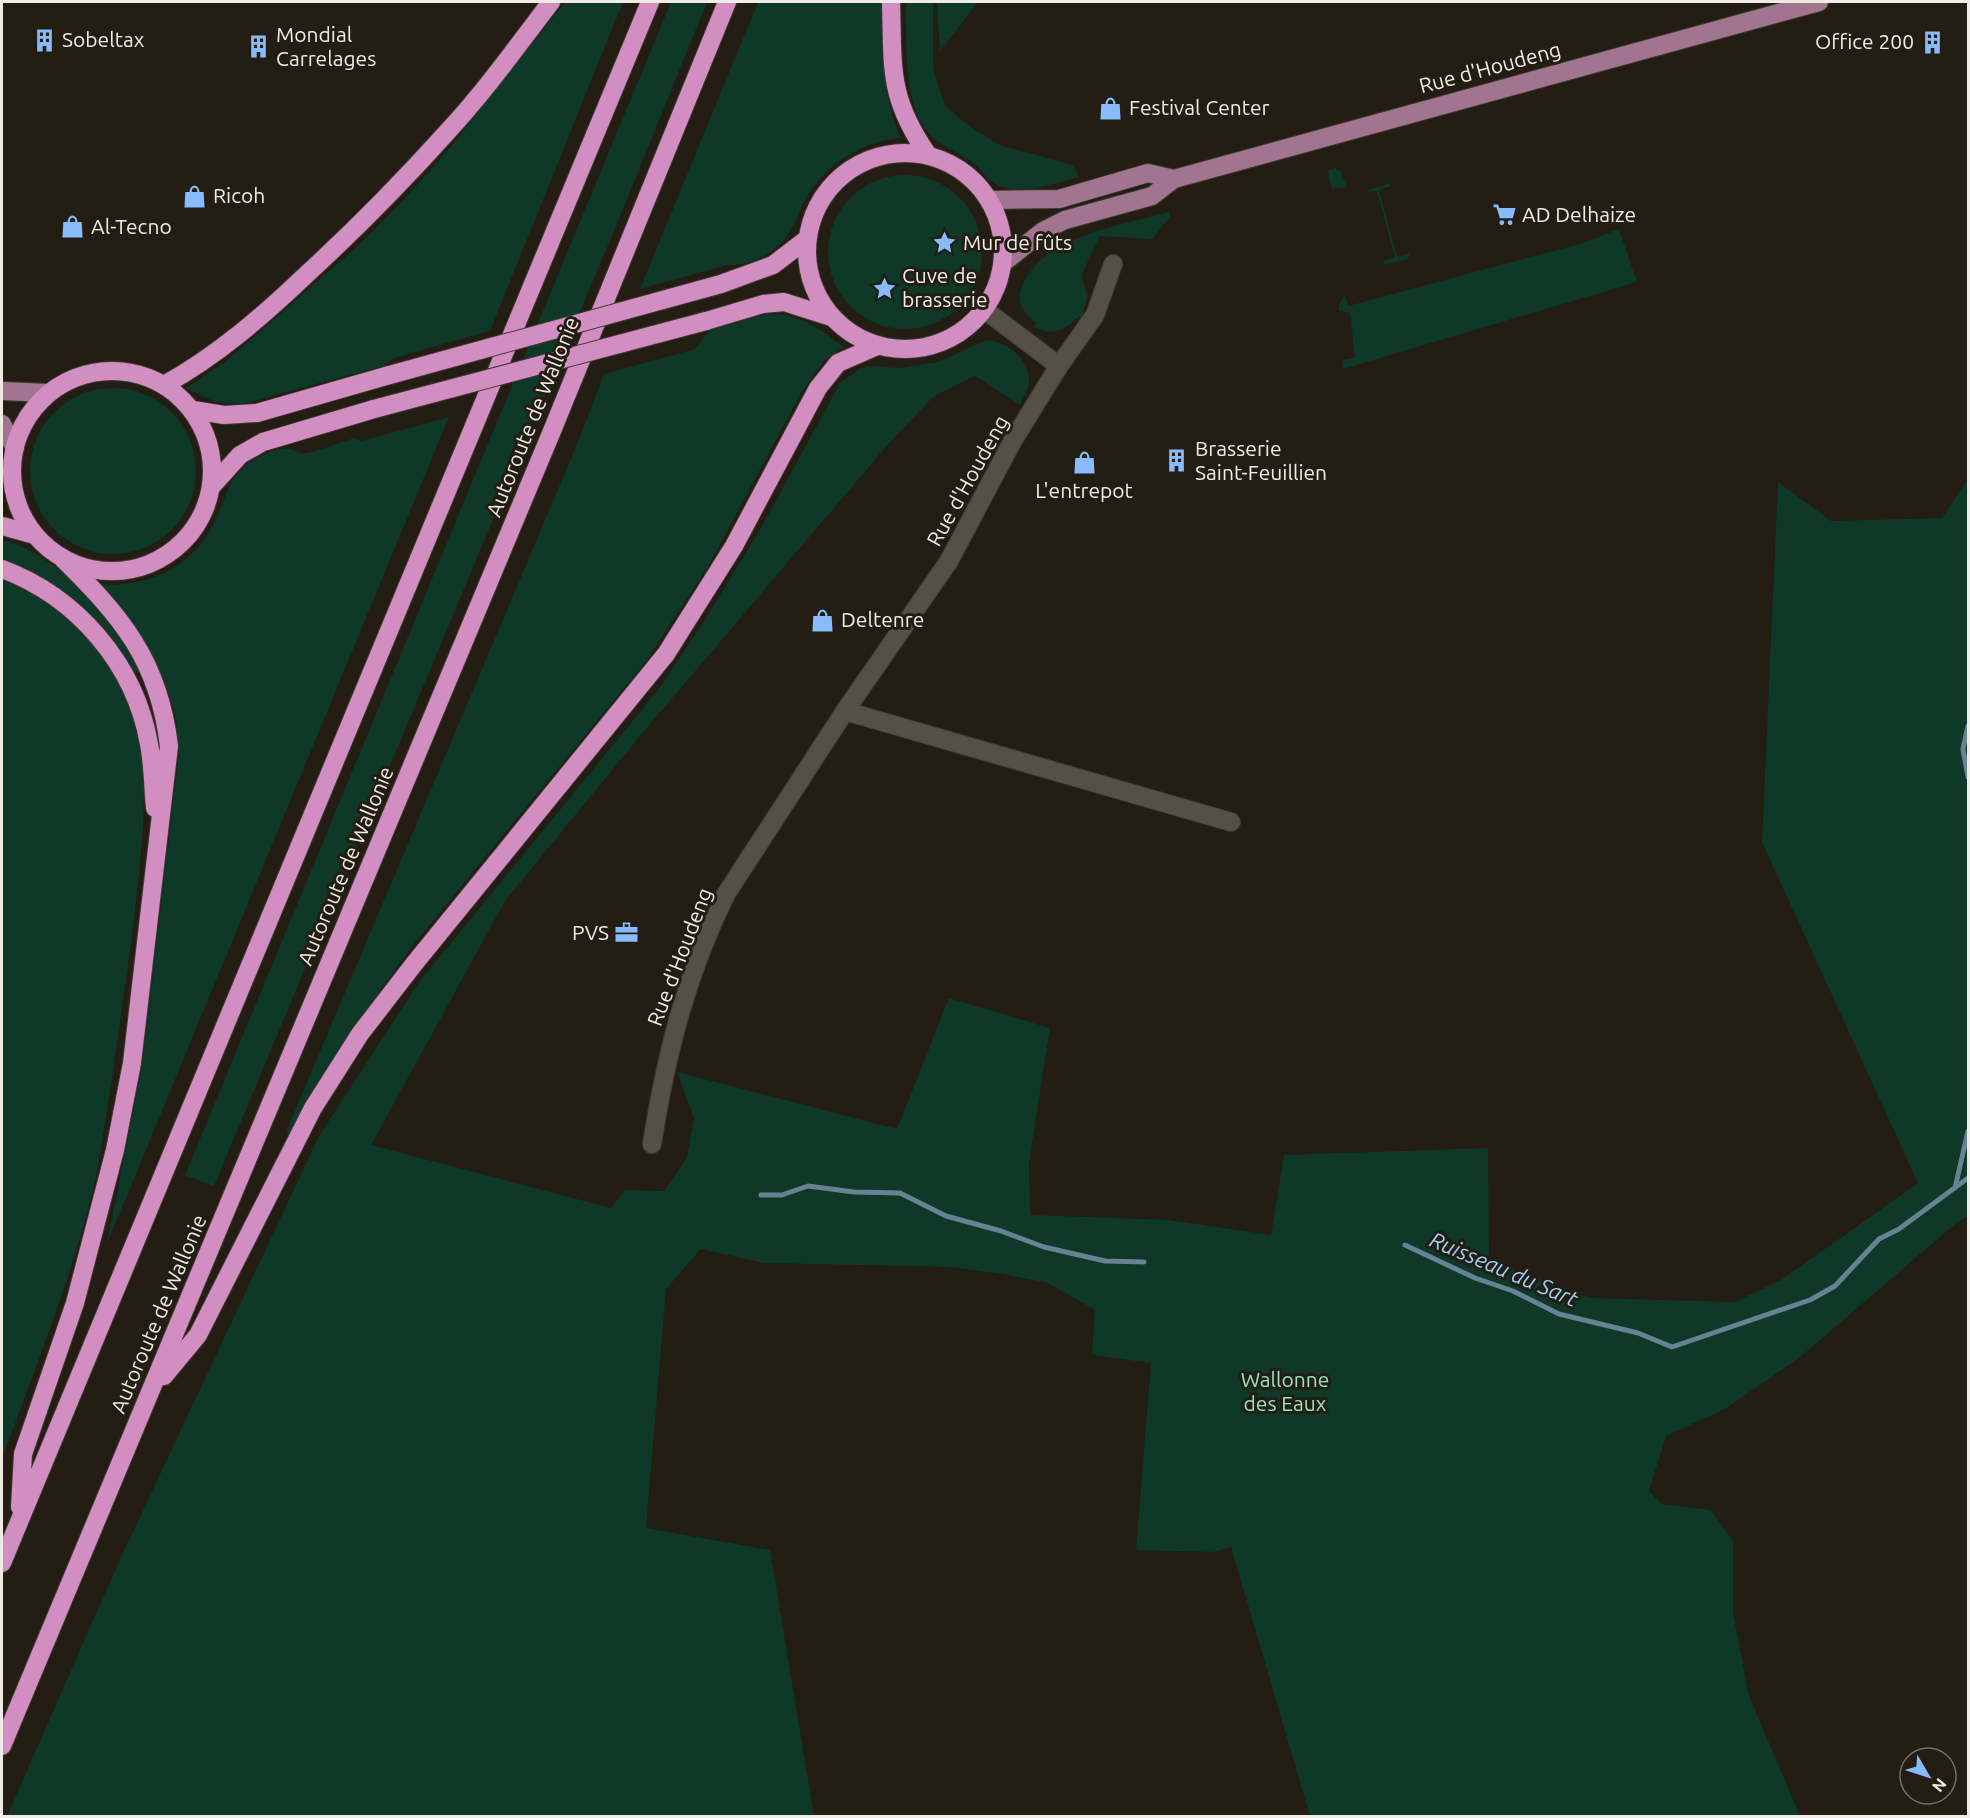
<svg xmlns="http://www.w3.org/2000/svg" width="1970" height="1818" viewBox="0 0 1970 1818" font-family="Ubuntu,sans-serif">
<rect width="100%" height="100%" fill="#231d13"/>
<path fill="#0e3828" d="M565,2H623L490,331L394,358L383,366L242,404L215,402L186,388L225,362L359,245L400,204L449,149Z
M671,2H707L624,207L214,1186L185,1175Z
M758,2H882C883,49 881,95 901,138C866,141 836,158 814,186C803,199 800,216 790,231C778,252 752,266 728,265L640,289Z
M906,2H933V68L945,106L969,126L1000,145L1073,165L1079,177C1054,183 1018,198 994,183C985,178 980,167 971,161C960,154 947,148 936,140C901,114 907,41 906,2Z
M937,2H978L940,51Z
M1335,168L1341,172L1347,187L1332,189L1328,171Z
M828 252a77 77 0 1 1 154 0a77 77 0 1 1-154 0Z
M1389,183L1391,186L1379,190L1397,257L1410,253L1407,259L1384,265L1383,261L1395,257L1377,191L1364,192Z
M1169,212L1170,217L1152,239L1100,236L1082,274L1087,297L1082,318L1079,316C1066,330 1052,337 1034,327L1036,323C1022,312 1015,301 1023,284C1045,235 1121,226 1169,212Z
M1619,229L1637,282L1343,369L1342,360L1355,358L1350,313L1339,311V304L1345,295L1348,306L1583,243Z
M767,314C800,314 818,327 843,347L823,362L801,393L709,565L647,660L410,949L360,1019L291,1134L286,1132L578,442L604,374L695,349L710,330Z
M985,340C1007,340 1035,363 1028,388C1026,393 1022,400 1020,405L975,376L933,397L890,442L640,736L505,901L371,1145L611,1208L625,1190L664,1191L687,1158L694,1118L677,1072L897,1129L949,998L1050,1028L1029,1162L1030,1215L1169,1220L1271,1235L1284,1155L1488,1148L1489,1260L1591,1298L1735,1302L1781,1280L1918,1183L1762,842L1778,482L1831,521L1942,518L1968,479V1216L1955,1224L1799,1358L1725,1409L1666,1436L1649,1491L1662,1504L1711,1510L1733,1541V1613L1749,1696L1800,1816H1310L1231,1547L1213,1552L1136,1550L1151,1363L1092,1355L1095,1310L1048,1283L1003,1274L951,1267L764,1263L701,1249L666,1289L646,1528L770,1550L814,1816H7L117,1566L319,1136L420,981L658,690L705,620L761,528L840,383L861,368L871,366L898,368L939,362Z
M30 471a83 83 0 1 1 166 0a83 83 0 1 1-166 0Z
M449,417L107,1244L142,1067L179,752C177,740 178,727 175,715C164,665 131,623 99,584C148,589 194,566 216,520C224,503 228,481 243,468C252,459 276,446 289,449C295,450 300,455 306,453C322,450 339,443 354,438L362,441Z
M2,540C60,553 113,621 140,671L133,675L114,645L2,562Z
M2,580C62,604 107,647 130,708C154,775 141,850 134,919C126,982 117,1046 107,1110C103,1135 100,1161 94,1186C71,1279 35,1369 2,1459Z"/>
<g fill="none" stroke-linecap="round" stroke-linejoin="round">
<path stroke="#668293" stroke-width="5" d="M1968,726L1963,749L1968,777
M1955,1188L1968,1131
M761,1195H782L808,1186L854,1192L900,1193L946,1216L1001,1231L1044,1247L1105,1261L1144,1262
M1405,1245L1475,1278L1513,1291L1559,1314L1638,1333L1672,1347L1810,1300L1835,1286L1879,1239L1899,1229L1968,1178"/>
<defs>
<path id="minor" d="M985,310L1059,366
M845,711L1231,822
M652,1144C666,1055 686,975 726,894L845,711L949,561L1012,442L1059,366L1095,315L1113,264"/>
<path id="major" d="M990,200L1059,199L1148,173L1174,179
M1003,263L1043,231L1065,220L1152,196L1174,179L1819,2
M2,391L49,393
M2,424L15,448"/>
<path id="highway" d="M891,2C893,69 888,97 928,155
M807 251a98 98 0 1 1 196 0a98 98 0 1 1-196 0Z
M721,284L773,265L807,239
M706,321L763,304L784,302L831,317
M12 471a100 100 0 1 1 200 0a100 100 0 1 1-200 0Z
M164,385C217,356 264,315 308,273C357,228 404,180 449,130C486,90 518,45 551,2
M193,410L224,415L257,413L386,376
M212,486L240,455L263,442L374,409
M2,526L35,535
M2,569C77,597 135,664 149,744C153,765 153,787 155,808
M164,1376L198,1335L313,1108L360,1034L414,964L666,654L734,546L818,388L838,363L877,346
M20,1507L23,1454L75,1303L115,1150L132,1063L169,746C159,661 122,617 63,559
M2,1563L650,2
M2,1746L552,431L727,2"/>
</defs>
<use href="#minor" stroke="#3e3a34" stroke-width="20"/>
<use href="#major" stroke="#3e3a34" stroke-width="20"/>
<use href="#highway" stroke="#3e3a34" stroke-width="20"/>
<use href="#minor" stroke="#564f43" stroke-width="18"/>
<use href="#major" stroke="#a1758f" stroke-width="18"/>
<use href="#highway" stroke="#d38ec1" stroke-width="18"/>
<defs>
<path id="highway-bridge" d="M386,376L721,284
M374,409L706,321"/>
</defs>
<use href="#highway-bridge" stroke="#3e3a34" stroke-width="20" stroke-linecap="butt"/>
<use href="#highway-bridge" stroke="#d38ec1" stroke-width="18"/>
</g>
<defs>
<symbol id="building-bare" viewBox="-9 -9 18 18"><path d="M-4-6H4V6H1V3H-1V6H-4ZM-2.5-4.3h1.7v1.8h-1.7ZM.8-4.3h1.7v1.8H.8ZM-2.5-1h1.7V.8h-1.7ZM.8-1h1.7V.8H.8Z" fill="#87bbfb" stroke="#231d13" stroke-width="2.5" paint-order="stroke"/></symbol>
<symbol id="shop-bare" viewBox="-9 -9 18 18"><path d="M-5-2.5h2.3a2.7 3.5 0 0 1 5.4 0H5L5.5 6h-11ZM-1.5-2.5h3a1.5 2.3 0 0 0-3 0Z" fill="#87bbfb" stroke="#231d13" stroke-width="2.5" paint-order="stroke"/></symbol>
<symbol id="supermarket-bare" viewBox="-9 -9 18 18"><path d="M-6-5.5h2.5l.6 2H6L4.5 2H-2.5L-4.4-4H-6ZM-1.5 3.2a1.3 1.3 0 1 0 .1 0ZM3 3.2a1.3 1.3 0 1 0 .1 0Z" fill="#87bbfb" stroke="#231d13" stroke-width="2.5" paint-order="stroke"/></symbol>
<symbol id="sight-bare" viewBox="-9 -9 18 18"><path d="M0-6L1.8-2.2L6-1.7L2.9 1.2L3.7 5.4L0 3.3L-3.7 5.4L-2.9 1.2L-6-1.7L-1.8-2.2Z" fill="#87bbfb" stroke="#231d13" stroke-width="2.5" paint-order="stroke"/></symbol>
<symbol id="office-bare" viewBox="-9 -9 18 18"><path d="M-6-3h4V-5.5h4V-3h4V5H-6ZM-1-4.5V-3h2v-1.5ZM-6 0V1H6V0Z" fill="#87bbfb" stroke="#231d13" stroke-width="2.5" paint-order="stroke"/></symbol>
</defs>
<g fill-rule="evenodd">
<use href="#building-bare" x="28" y="24" width="33" height="33"/>
<use href="#building-bare" x="1916" y="26" width="33" height="33"/>
<use href="#building-bare" x="242" y="30" width="33" height="33"/>
<use href="#shop-bare" x="1094" y="92" width="33" height="33"/>
<use href="#shop-bare" x="178" y="180" width="33" height="33"/>
<use href="#supermarket-bare" x="1488" y="198" width="33" height="33"/>
<use href="#shop-bare" x="56" y="210" width="33" height="33"/>
<use href="#sight-bare" x="928" y="226" width="33" height="33"/>
<use href="#sight-bare" x="868" y="272" width="33" height="33"/>
<use href="#building-bare" x="1160" y="444" width="33" height="33"/>
<use href="#shop-bare" x="1068" y="446" width="33" height="33"/>
<use href="#shop-bare" x="806" y="604" width="33" height="33"/>
<use href="#office-bare" x="610" y="916" width="33" height="33"/>
</g>
<g text-anchor="middle" stroke-width="6" stroke-linejoin="round" paint-order="stroke">
<g font-size="21" fill="#f0ece5" stroke="#231d13" text-anchor="start">
<text x="276" y="42">Mondial<tspan x="276" dy="24">Carrelages</tspan></text>
<text x="62" y="47">Sobeltax</text>
<text x="1914" y="49" text-anchor="end">Office 200</text>
<text x="1129" y="115">Festival Center</text>
<text x="213" y="203">Ricoh</text>
<text x="1522" y="222">AD Delhaize</text>
<text x="91" y="234">Al-Tecno</text>
<text x="963" y="250">Mur de fûts</text>
<text x="902" y="283">Cuve de<tspan x="902" dy="24">brasserie</tspan></text>
<text x="1195" y="456">Brasserie<tspan x="1195" dy="24">Saint-Feuillien</tspan></text>
<text x="1084" y="498" text-anchor="middle">L'entrepot</text>
<text x="841" y="627">Deltenre</text>
<text x="609" y="940" text-anchor="end">PVS</text>
</g>
<g font-size="21" fill="#f0ece5" stroke="#231d13">
<text transform="translate(1490 68) rotate(-15)" y="7">Rue d'Houdeng</text>
<text transform="translate(533 417) rotate(-68)" y="7">Autoroute de Wallonie</text>
<text transform="translate(968 481) rotate(-61)" y="7">Rue d'Houdeng</text>
<text transform="translate(346 866) rotate(-67)" y="7">Autoroute de Wallonie</text>
<text transform="translate(680 957) rotate(-69)" y="7">Rue d'Houdeng</text>
<text transform="translate(159 1314) rotate(-67)" y="7">Autoroute de Wallonie</text>
</g>
<g font-size="21" fill="#93e3be" stroke="#231d13">
<text x="1285" y="1387">Wallonne<tspan x="1285" dy="24">des Eaux</tspan></text>
</g>
<g font-size="22" font-style="italic" fill="#9cd1f6" stroke="#231d13">
<text transform="translate(1504 1269) rotate(23)" y="8">Ruisseau du Sart</text>
</g>
</g>
<rect width="1970" height="1818" fill="none" stroke="#f0ece5" stroke-width="6"/>
<g transform="translate(1928 1776) rotate(129)"><circle r="28" fill="#231d13" stroke="#757067" stroke-width="1.5"/>
<path d="M0-4.5L10 22L0 15L-10 22Z" fill="#87bbfb"/>
<text y="-9" font-size="16" font-weight="bold" text-anchor="middle" fill="#f0ece5">N</text>
</g>
</svg>
